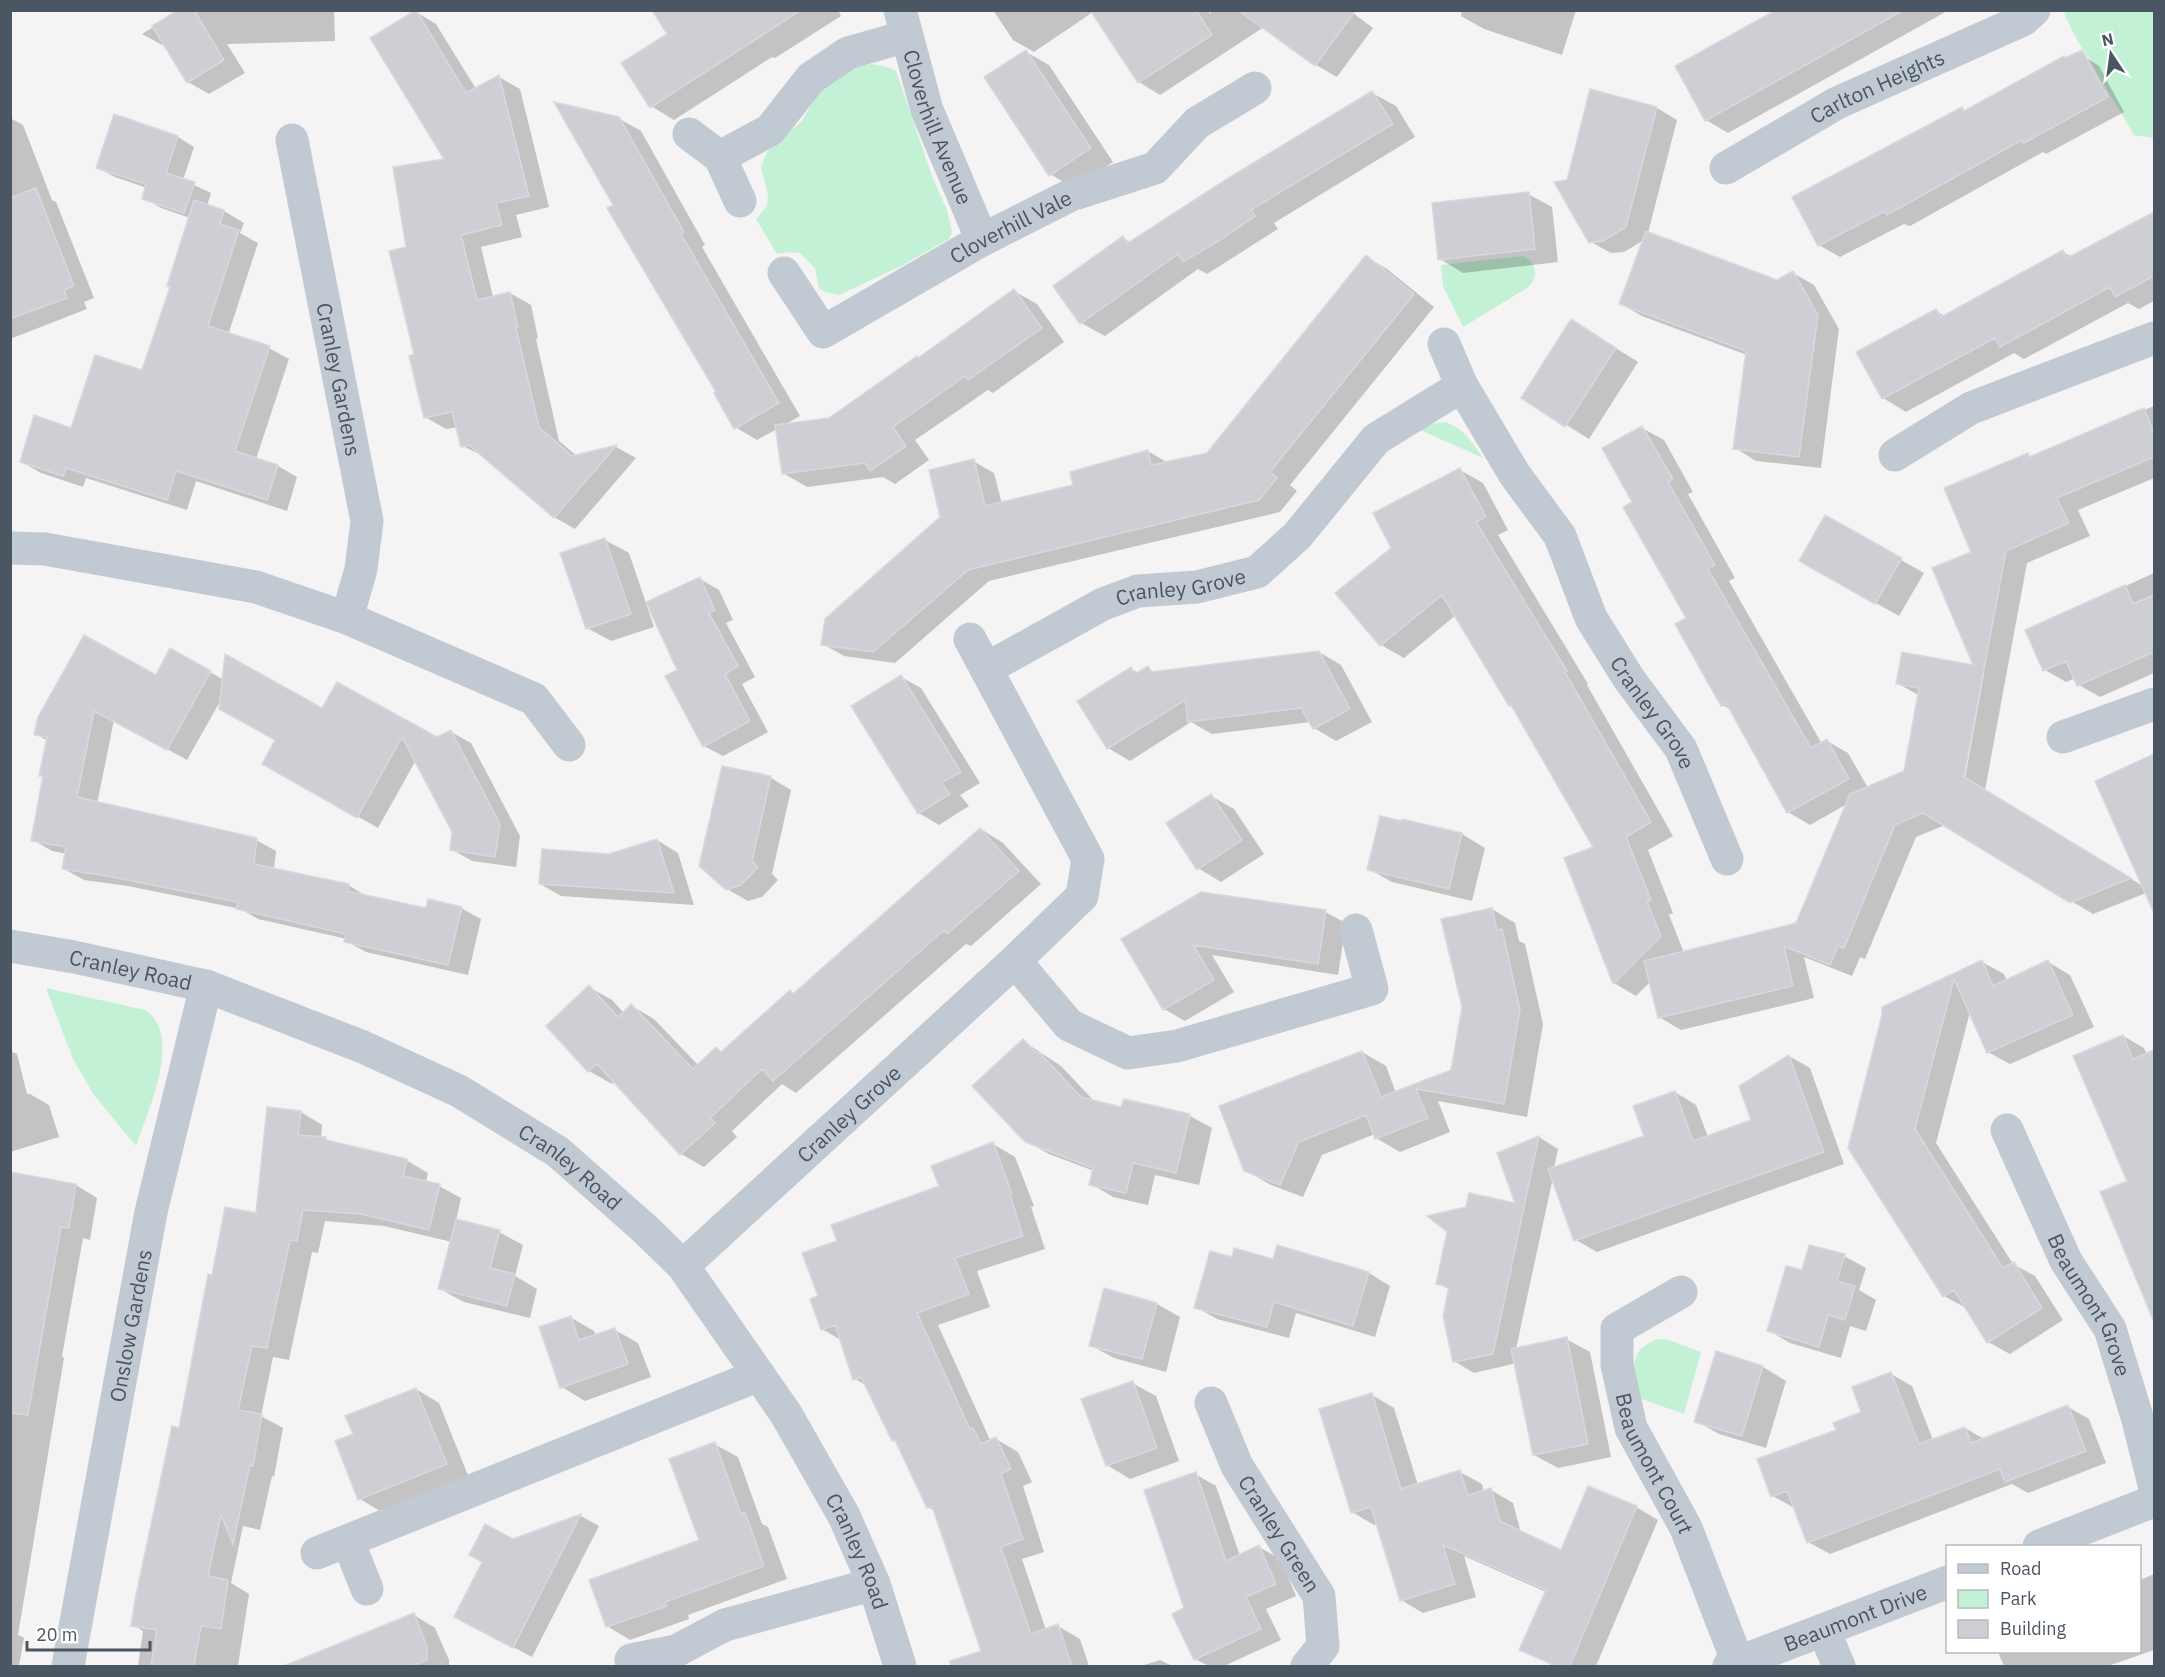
<svg xmlns="http://www.w3.org/2000/svg" width="2165" height="1677" font-family="'IBM Plex Sans',sans-serif">
  <rect width="100%" height="100%" fill="#f5f3f3"/>
  <path fill="#c3f1d5" d="M2063 11H2154V138L2134 135 2075 36Z
    M872 64 887 67 896 71 932 176 947 210 952 232 949 239 901 266 839 295 828 293 819 288 815 268 800 253 789 252 777 254 756 219 767 206 768 195 761 167 768 150 802 121 818 93 831 77 859 66Z
    M1523 256C1537 264 1540 277 1527 288L1463 327 1443 286 1441 265Z
    M1445 422C1463 428 1473 443 1483 458L1420 430 1429 424Z
    M46 988 145 1010C184 1035 147 1112 136 1146L94 1095 73 1059Z
    M1658 1339 1669 1340 1701 1352 1684 1414 1639 1398C1634 1370 1626 1351 1658 1339Z"/>
  <path fill="#0003" fill-rule="evenodd" d="M181 10H334L335 41 227 44 245 73 209 94 188 82 166 45H162L142 34Z
    M654 10H838L841 16 775 58 772 57 674 120 651 106 669 34Z
    M993 10H1207L1210 14 1212 10H1349L1373 28 1337 77 1316 65 1264 27 1160 95 1139 82 1093 12 1034 52 1013 40Z
    M1462 10H1576L1562 55 1484 29 1461 16Z
    M1791 10H1949L1728 133 1706 120Z
    M416 12 436 24 476 89 499 77 520 89 549 207 516 215 522 237 481 247 493 297 510 293 531 305 538 338 536 339 559 441 577 456 616 447 636 458 575 529 554 517 485 457 463 446 458 427 446 429 425 417 416 356 408 248 447 160Z
    M1026 52 1049 65 1113 162 1074 188 1050 174Z
    M2078 53 2099 66 2124 112 2046 154 2043 152 1910 226 1904 224 1840 257 1819 245 1962 109 1966 111Z
    M1591 91 1657 108 1677 120 1648 233 1777 281 1793 273 1814 285 1839 329 1821 468 1756 461 1735 448 1747 355 1642 316 1621 304 1644 240 1624 252 1611 253 1591 242 1568 181Z
    M1372 93 1396 106 1415 137 1274 223 1278 229 1207 274 1198 269 1105 336 1081 323 1123 238 1132 243Z
    M10 118 23 125 52 200 56 202 94 298 84 302 87 309 10 339Z
    M618 118 641 131 705 245 702 247 800 416 784 425 830 419 919 359 1014 291 1037 304 1064 342 993 393 988 390 915 440 929 460 895 484 883 477 807 487 783 473 777 429 757 440 735 427 718 392 615 205Z
    M178 137 194 147 183 180 211 193 207 206 224 211 244 223 240 233 258 243 228 335 269 348 289 359 256 459 278 466 297 477 287 511 196 481 187 510 86 478 83 487 41 473 22 462 72 430 143 372 172 287 190 218 161 208 144 198 147 188 115 177 98 168Z
    M1528 194 1552 207 1558 262 1463 273 1440 259Z
    M2154 214V301L2139 309 2128 303 2024 359 2014 353 1906 412 1883 398 1936 311 1945 316 2063 252 2072 257Z
    M1367 257 1387 269 1434 307 1290 485 1297 491 1280 512 989 581 895 663 844 656 823 644 942 518 973 461 994 473 1002 504 1075 486 1148 451 1168 463 1208 454Z
    M1595 335 1638 362 1589 439 1523 398Z
    M2154 406V478L2078 510 2090 536 2027 563 1985 790 2151 891 2093 914 1945 825 1916 837 1865 959 1860 957 1852 976 1804 957 1814 998 1681 1030 1659 1017 1651 981 1636 996 1614 983 1595 847 1514 707 1510 705 1456 615 1404 658 1381 645 1393 548 1460 470 1483 483 1508 530 1498 535 1588 684 1587 685 1673 836 1648 850 1673 913 1669 915 1683 950 1678 954 1797 925 1847 804 1810 825 1788 812 1732 710 1722 705 1688 619 1634 502 1642 428 1664 440 1693 492 1688 494 1735 578 1729 581 1822 744 1827 741 1848 753 1868 788 1906 772 1920 696 1897 683 1975 667 1973 553 2028 455 2032 457ZM1981 674H1984L1964 784H1961Z
    M1826 517 1924 573 1899 616 1801 561Z
    M605 540 629 553 654 627 611 641 587 628Z
    M2154 573V673L2100 697 2079 685 2076 678 2066 682 2045 670 2027 631Z
    M700 579 719 590 733 620 726 623 755 677 742 684 768 732 723 756 704 746 679 671Z
    M171 650 224 680 323 711 437 739 451 732 471 743 520 836 516 867 472 861 451 849 454 832 416 760 378 828 264 763 277 740 222 698 187 760 114 720 97 804 256 840 276 851 274 869 348 885 368 897 427 910 461 908 481 919 468 975 366 952 346 941 347 939 258 919 241 909 128 886 84 880 64 869 67 854 52 851 33 840 48 741 36 734 156 677Z
    M1319 652 1341 665 1372 722 1336 741 1314 728 1311 722 1212 734 1191 722 1130 761 1108 748 1131 669 1139 673 1148 668 1156 673Z
    M901 677 921 688 980 783 960 795 969 806 939 825 919 813Z
    M2154 756V854L2148 857 2097 782Z
    M723 767 771 778 791 790 772 874 778 880 762 897 748 901 727 889Z
    M1211 796 1234 809 1264 854 1221 882 1198 868Z
    M981 829 1003 843 1041 884 971 946 966 944 796 1093 782 1084 732 1131 737 1137 704 1167 681 1154 615 1082 612 1084 589 1071V987L612 1000 624 1013 632 1006 654 1019 699 1066 717 1049 723 1053 790 992 795 995Z
    M1462 834 1485 848 1472 901 1392 882 1369 869Z
    M657 840 678 853 694 905 561 896 540 884 609 855Z
    M1492 909 1515 923 1519 941 1525 944 1543 1024 1527 1117 1438 1101 1450 1132 1400 1152 1376 1138 1375 1134 1322 1155 1303 1197 1269 1184 1246 1170 1362 1052 1386 1066 1396 1093 1452 1072Z
    M1325 912 1346 923 1338 975 1212 955 1234 992 1185 1021 1164 1009 1123 940Z
    M1982 962 2004 974 2007 981 2048 962 2070 975 2094 1027 2010 1064 1988 1052 1970 1012 1936 1143 2013 1264 2035 1276 2063 1320 2010 1354 1988 1342 1966 1308 1944 1296 1885 1007Z
    M2123 1036 2144 1048 2147 1055 2154 1054V1287L2137 1277 2129 1181Z
    M1023 1041 1061 1066 1095 1102 1123 1109 1125 1101 1190 1116 1212 1128 1199 1185 1155 1175 1148 1205 1113 1197 1091 1184 1094 1171 1049 1154 1026 1141Z
    M10 1051 17 1054 27 1094H30L49 1105 59 1137 10 1152Z
    M1789 1056 1810 1068 1844 1164 1597 1252 1576 1240 1553 1177 1516 1349 1566 1339 1590 1352 1611 1457 1558 1468 1534 1455 1514 1358 1513 1364 1474 1373 1454 1361 1450 1290 1438 1283 1517 1205 1498 1154 1539 1137 1558 1149 1554 1168 1645 1137 1675 1092 1696 1105 1708 1137 1753 1121Z
    M301 1112 322 1125 321 1138 334 1144 406 1160 428 1173 426 1183 439 1186 461 1198 456 1221 499 1232 523 1245 515 1276 537 1289 530 1318 464 1302 440 1289 452 1242 384 1226 325 1221 318 1253 312 1252 289 1360 273 1357 261 1416 283 1428 274 1477 272 1476 260 1530 243 1526 231 1583 249 1594 238 1666H138L143 1631 133 1625 181 1429 213 1277 257 1215Z
    M993 1144 1015 1157 1034 1206 1031 1207 1045 1249 977 1271 990 1307 938 1325 990 1440 996 1439 1018 1452 1032 1482 1023 1486 1044 1552 1022 1559 1046 1630 1058 1626 1080 1639 1089 1666H984L979 1653 983 1652 936 1512 928 1507 898 1443 893 1440 867 1386 855 1379 841 1340 822 1329 820 1297 839 1242 941 1186Z
    M10 1174 76 1185 97 1198 90 1240 83 1238 62 1356 64 1358 18 1635 24 1638 19 1666H10Z
    M1278 1247 1369 1273 1390 1286 1375 1337 1296 1313 1289 1338 1217 1319 1196 1307 1233 1259 1275 1261Z
    M1844 1256 1866 1268 1859 1290 1876 1300 1866 1331 1850 1326 1841 1358 1790 1343 1768 1330 1803 1272Z
    M1157 1304 1180 1317 1166 1372 1114 1358 1090 1345Z
    M570 1317 594 1331 596 1336 615 1330 638 1343 651 1377 585 1401 562 1387Z
    M1763 1367 1786 1381 1766 1448 1719 1434 1696 1421Z
    M1891 1374 1912 1386 1933 1440 1965 1428 1984 1439 2068 1407 2089 1419 2106 1463 2028 1493 2012 1484 1830 1554 1808 1542 1794 1508 1773 1496 1838 1431 1863 1413Z
    M1132 1383 1156 1396 1179 1461 1130 1479 1107 1465Z
    M416 1389 439 1403 469 1478 383 1513 360 1499 354 1435Z
    M1372 1395 1394 1408 1418 1485 1460 1472 1482 1484 1484 1492 1491 1490 1513 1503 1521 1533 1562 1552 1636 1507 1658 1520 1596 1666H1553L1521 1649 1546 1592 1464 1556 1476 1597 1423 1613 1401 1600 1378 1524 1374 1525 1352 1512Z
    M714 1444 738 1457 762 1524 768 1527 787 1579 688 1615 689 1619 630 1640 607 1626 701 1541Z
    M1195 1474 1216 1486 1240 1556 1259 1547 1280 1559 1296 1596 1266 1609 1281 1640 1224 1666H1209L1195 1659 1186 1609Z
    M581 1516 599 1526 532 1657 456 1617 513 1541Z
    M2154 1574V1650L2108 1666H2004L1998 1652H2140V1580Z
    M414 1615 435 1628 449 1660V1666H286Z
    M1160 1660 1172 1666H1141Z"/>
  <path fill="#cdcfd5" stroke="#d7d9de" stroke-width="1.5" d="M178 10H194L224 60 187 83 152 26Z
    M416 10 466 93 499 75 529 196 496 203 502 225 461 235 477 300 510 292 518 327 516 328 539 427 572 456 617 445 554 518 469 445 461 447 452 412 424 418 409 356 414 354 389 251 406 247 393 167 444 159 370 38Z
    M652 10H801L650 108 621 63 667 34Z
    M1090 10H1196L1212 35 1138 83Z
    M1238 10H1356L1315 66Z
    M1776 10H1904L1705 121 1675 66Z
    M1026 50 1091 148 1049 176 984 77Z
    M2082 50 2108 97 2024 143 2022 140 1887 215 1885 211 1818 246 1792 197 1962 107 1964 111 2064 56 2065 58Z
    M1590 89 1657 107 1626 227 1603 241 1589 243 1554 182 1567 180Z
    M1372 91 1393 124 1251 210 1255 216 1220 240 1183 262 1178 254 1080 324 1053 286 1123 236 1128 243 1230 177Z
    M554 102 619 117 684 232 681 234 779 403 734 429 714 393 716 392 607 208 613 205Z
    M114 114 178 136 166 173 195 182 184 213 142 199 146 184 96 168Z
    M36 188 74 286 64 290 67 298 10 319V198Z
    M1529 192 1535 249 1438 260 1432 203Z
    M194 200 224 210 220 224 239 230 208 326 270 346 235 451 278 465 267 500 176 471 167 500 66 468 63 476 20 462 34 415 71 428 95 355 142 370 170 287 167 286Z
    M2154 212V276L2115 297 2110 287 2000 347 1995 338 1882 399 1856 352 1936 309 1941 317 2063 250 2067 258Z
    M1646 231 1777 280 1793 271 1818 315 1799 457 1733 449 1746 351 1619 304Z
    M1366 255 1414 294 1270 472 1277 478 1259 500 968 570 873 652 821 645 825 619 940 517 929 470 974 459 985 506 1073 485 1070 472 1148 450 1151 465 1207 453Z
    M1014 289 1042 328 968 380 965 376 893 427 906 446 870 471 865 463 782 474 775 425 829 418 917 356 918 358Z
    M1571 319 1616 348 1565 427 1521 398Z
    M2144 408 2154 433V457L2057 498 2069 523 2006 551 1964 777 2131 878 2070 903 1923 813 1895 825 1844 948 1838 946 1830 965 1784 946 1793 986 1658 1018 1644 961 1796 923 1850 794 1904 771 1919 688 1896 684 1902 652 1973 665 1932 568 1971 552 1944 488 2028 453 2029 457Z
    M1642 426 1673 479 1668 482 1715 565 1708 569 1811 748 1827 739 1849 779 1787 813 1726 703 1721 706 1675 624 1686 618 1623 507 1632 502 1602 448Z
    M1460 468 1486 517 1476 522 1567 671 1565 672 1651 822 1626 837 1651 900 1647 902 1661 936 1613 984 1564 858 1593 847 1511 705 1509 706 1442 595 1380 646 1335 593 1391 548 1373 513Z
    M1825 515 1902 558 1875 604 1799 561Z
    M605 538 631 614 586 629 560 553Z
    M700 577 715 610 709 613 738 666 725 674 750 721 703 747 665 676 677 670 646 602Z
    M2125 585 2133 604 2154 595V652L2077 686 2066 661 2043 671 2025 630Z
    M84 635 156 675 170 648 211 671 167 750 94 711 77 797 257 838 254 864 349 884 347 891 426 908 428 899 462 907 448 965 344 942 346 934 236 909 238 902 107 876 62 869 66 847 31 841 43 776H39L47 737 34 735 38 717Z
    M1319 651 1350 709 1313 729 1301 708 1188 722 1185 700 1107 749 1077 701 1131 667 1135 674 1148 666 1151 672Z
    M225 654 322 708 337 682 437 737 451 730 500 824 495 857 450 850 452 832 402 737 357 818 262 764 275 740 219 709Z
    M901 675 961 772 941 783 950 794 918 814 851 706Z
    M2154 754V913L2095 781Z
    M722 766 771 776 752 861 758 867 741 885 726 890 699 866Z
    M1211 794 1242 840 1197 870 1166 823Z
    M1380 816 1401 821 1402 819 1462 833 1449 889 1367 870Z
    M980 828 1019 871 947 934 944 930 773 1081 762 1069 710 1118 715 1123 680 1155 597 1064 588 1072 546 1026 589 985 618 1017 631 1004 693 1069 716 1047 721 1052 790 990 793 994Z
    M657 839 674 893 539 884 542 849 609 854Z
    M1201 892 1326 910 1318 964 1193 945 1214 980 1163 1010 1121 939Z
    M1492 908 1497 930 1502 929 1520 1010 1504 1104 1416 1089 1428 1118 1375 1139 1366 1115 1299 1142 1280 1185 1244 1171 1219 1106 1362 1051 1381 1097 1451 1070 1462 1007 1441 919Z
    M1982 960 1993 986 2048 960 2073 1015 1987 1053 1954 979 1915 1129 2003 1268 2014 1262 2042 1308 1987 1343 1954 1290 1943 1297 1848 1148 1882 1015V1007Z
    M2123 1035 2133 1059 2154 1050V1322L2100 1192 2127 1181 2073 1056Z
    M1023 1039 1036 1053 1038 1051 1081 1097 1121 1107 1124 1099 1190 1114 1176 1173 1133 1163 1126 1193 1089 1185 1093 1168 1025 1142 972 1086Z
    M1789 1055 1824 1152 1574 1241 1548 1169 1644 1136 1633 1106 1675 1091 1693 1141 1751 1120 1739 1086Z
    M267 1107 301 1111 298 1135 326 1137V1140L407 1159 403 1176 440 1184 429 1230 361 1214 303 1210 297 1241 290 1240 267 1348 252 1346 238 1410 262 1414 253 1466 250 1465 233 1544 221 1515 208 1576 228 1580 221 1629 201 1626 194 1666H151L157 1630 131 1626 135 1600 172 1426 179 1428 208 1274 212 1275 225 1207 256 1213Z
    M1539 1136 1493 1354 1453 1362 1443 1316 1449 1287 1436 1284 1447 1232 1427 1216 1466 1207 1469 1193 1515 1203 1497 1153Z
    M993 1142 1012 1194 1010 1195 1023 1236 955 1258 969 1294 917 1313 970 1429 973 1428 981 1444 996 1437 1011 1469 1001 1474 1023 1539 1001 1547 1031 1634 1058 1624 1072 1666H951L950 1661 981 1651 932 1506 927 1508 895 1440 892 1441 861 1377 853 1380 835 1325 821 1330 810 1299 818 1296 802 1253 837 1241 831 1225 939 1186 931 1166Z
    M10 1172 76 1184 69 1228 61 1227 28 1415 10 1413Z
    M456 1219 500 1230 490 1268 515 1274 507 1306 438 1289Z
    M1277 1245 1369 1272 1353 1326 1274 1302 1267 1327 1194 1308 1210 1251 1232 1257 1234 1248 1273 1259Z
    M1809 1245 1845 1254 1837 1281 1855 1286 1845 1320 1828 1315 1819 1347 1767 1331 1786 1266 1802 1270Z
    M1104 1288 1157 1303 1142 1359 1089 1346Z
    M571 1316 579 1340 615 1328 628 1364 560 1388 539 1327Z
    M1567 1337 1588 1444 1533 1455 1511 1349Z
    M1716 1351 1763 1366 1742 1436 1694 1422Z
    M1891 1372 1919 1444 1965 1427 1971 1443 2068 1405 2086 1451 2005 1482 2000 1469 1807 1543 1787 1491 1771 1497 1757 1459 1836 1430 1833 1423 1861 1412 1852 1387Z
    M1133 1381 1157 1448 1106 1466 1081 1399Z
    M416 1388 447 1464 358 1500 335 1441 353 1434 345 1416Z
    M1372 1393 1401 1489 1460 1470 1468 1495 1491 1488 1500 1521 1561 1550 1588 1486 1637 1506 1570 1666H1556L1519 1650 1546 1590 1443 1545 1455 1584 1400 1601 1371 1507 1351 1513 1319 1409Z
    M715 1442 741 1514 745 1512 764 1566 665 1602 667 1606 606 1627 589 1580 699 1540 669 1459Z
    M1196 1472 1226 1561 1259 1545 1276 1584 1246 1597 1261 1629 1194 1660 1172 1614 1184 1608 1144 1490Z
    M581 1514 513 1648 454 1617 482 1562 469 1555 485 1524 513 1539Z
    M414 1613 427 1647V1660L412 1666H286V1665Z"/>
  <g fill="none" stroke-linecap="round" stroke-linejoin="round">
    <g stroke="#c1cad2" stroke-width="33">
      <path id="s1" d="M900 10 927 110 982 240"/>
      <path d="M689 134 720 157 740 201"/>
      <path id="s2" d="M292 140 367 521 361 569 347 618"/>
      <path d="M720 157 770 130 811 78 848 53 907 36"/>
      <path id="s3" d="M1726 168 1837 103 2023 20 2034 10"/>
      <path id="s4" d="M784 273 823 332 982 240 1071 195 1155 168 1197 123 1255 88"/>
      <path id="s5" d="M1444 344 1462 386 1515 475 1560 536 1591 618 1629 679 1681 749 1727 859"/>
      <path d="M1895 455 1971 408 2154 338"/>
      <path d="M10 548 45 549 256 587 347 618 534 699 569 745"/>
      <path id="s6" d="M986 669 1103 604 1138 591 1197 587 1257 572 1297 536 1376 439 1462 386"/>
      <path d="M2063 737 2154 704"/>
      <path id="s7" d="M10 946 74 957 206 986 363 1047 459 1091 558 1152 645 1229 683 1266 786 1414 844 1516 874 1584 900 1666"/>
      <path d="M1015 961 1069 1025 1128 1053 1177 1046 1372 989 1356 930"/>
      <path id="s8" d="M2007 1130 2066 1261 2110 1329 2138 1420 2154 1484"/>
      <path id="s9" d="M683 1266 1015 961 1082 896 1088 859 970 639"/>
      <path id="s10" d="M1681 1292 1617 1329V1365L1631 1428 1686 1528 1738 1663"/>
      <path id="s11" d="M1211 1403 1237 1466 1319 1596 1323 1646 1307 1666"/>
      <path d="M348 1541 367 1589"/>
      <path d="M2039 1546 2154 1501"/>
      <path d="M317 1553 759 1375"/>
      <path d="M1824 1631 1839 1666"/>
      <path d="M631 1660 676 1651 725 1625 874 1584"/>
      <path id="s12" d="M68 1666 151 1212 206 986"/>
      <path id="s13" d="M1729 1666 1948 1582"/>
    </g>
  </g>
  <g text-anchor="middle" dominant-baseline="central" stroke-width="4.5" stroke-linejoin="round" paint-order="stroke">
    <g font-size="21" fill="#4a5661" stroke="#fff">
      <text stroke="none"><textPath href="#s3" startOffset="172">Carlton Heights</textPath></text>
      <text stroke="none"><textPath href="#s1" startOffset="123">Cloverhill Avenue</textPath></text>
      <text stroke="none"><textPath href="#s4" startOffset="286">Cloverhill Vale</textPath></text>
      <text stroke="none"><textPath href="#s2" startOffset="244">Cranley Gardens</textPath></text>
      <text stroke="none"><textPath href="#s6" startOffset="214">Cranley Grove</textPath></text>
      <text stroke="none"><textPath href="#s5" startOffset="426">Cranley Grove</textPath></text>
      <text stroke="none"><textPath href="#s7" startOffset="123">Cranley Road</textPath></text>
      <text stroke="none"><textPath href="#s9" startOffset="225">Cranley Grove</textPath></text>
      <text stroke="none"><textPath href="#s7" startOffset="609">Cranley Road</textPath></text>
      <text stroke="none"><textPath href="#s8" startOffset="194">Beaumont Grove</textPath></text>
      <text stroke="none"><textPath href="#s12" startOffset="346">Onslow Gardens</textPath></text>
      <text stroke="none"><textPath href="#s10" startOffset="216">Beaumont Court</textPath></text>
      <text stroke="none"><textPath href="#s11" startOffset="148">Cranley Green</textPath></text>
      <text stroke="none"><textPath href="#s7" startOffset="1095">Cranley Road</textPath></text>
      <text stroke="none"><textPath href="#s13" startOffset="135">Beaumont Drive</textPath></text>
    </g>
  </g>
  <rect width="2165" height="1677" fill="none" stroke="#4a5661" stroke-width="24"/>
  <rect x="1946" y="1545" width="195" height="108" fill="#ffffff" stroke="#b7bbc0" stroke-width="1.5"/>
  <rect x="1958" y="1564" width="30" height="9" fill="#c1cad2" stroke="#b7bbc0" stroke-width="1.5"/>
  <text x="2000" y="1575" font-size="18" fill="#4a5661">Road</text>
  <rect x="1958" y="1590" width="30" height="18" fill="#c3f1d5" stroke="#b7bbc0" stroke-width="1.5"/>
  <text x="2000" y="1605" font-size="18" fill="#4a5661">Park</text>
  <rect x="1958" y="1620" width="30" height="18" fill="#cdcfd5" stroke="#b7bbc0" stroke-width="1.5"/>
  <text x="2000" y="1635" font-size="18" fill="#4a5661">Building</text>
  <g transform="translate(2111 54) rotate(347)" stroke="#ffffff" stroke-width="4.5" paint-order="stroke">
  <path d="M0-4.5L10 22L0 15L-10 22Z" fill="#4a5661"/>
  <text y="-9" font-size="16" font-weight="bold" text-anchor="middle" fill="#4a5661">N</text>
  </g>
  <path d="M27 1641v9h123v-9" fill="none" stroke="#4a5661" stroke-width="3"/>
  <text x="36" y="1641" font-size="18" fill="#4a5661" stroke="#ffffff" stroke-width="4.5" paint-order="stroke">20 m</text>
</svg>
